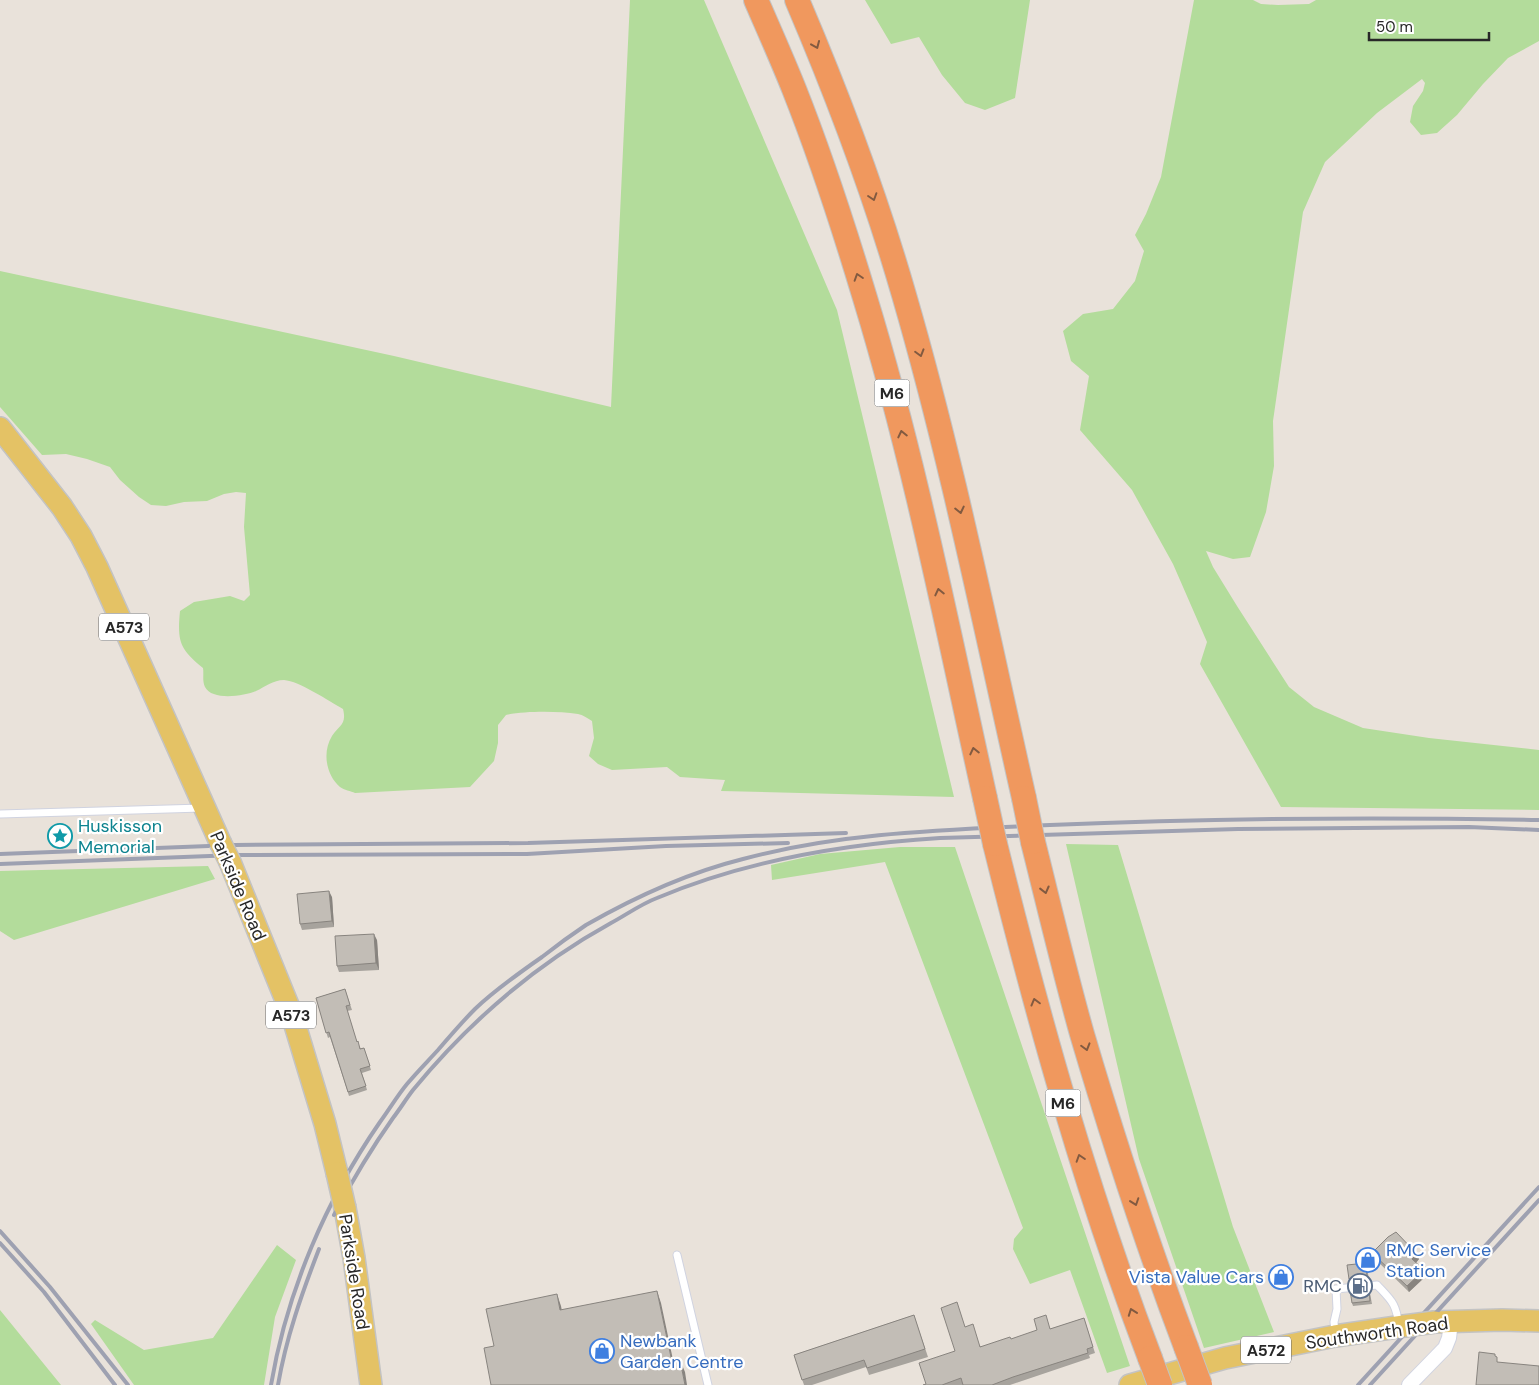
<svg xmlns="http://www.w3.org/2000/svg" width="1539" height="1385" font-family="'DM Sans',sans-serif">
  <rect width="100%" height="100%" fill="#e9e2da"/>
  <path fill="#b3dc9b" d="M630 0H704L837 310 954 797 721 791 725 780 680 777 667 767 612 770 598 764 589 756 594 738 592 721C587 718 583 715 578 714 557 711 525 711 506 715L498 725V743L494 761 470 787 355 793C351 791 344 790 340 787 326 775 322 752 332 736 339 725 347 725 343 709 329 701 299 681 284 680 273 680 265 687 256 691 244 696 212 701 205 687 202 681 204 674 203 668 180 649 177 642 180 611L194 602 230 596 244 601 250 595 244 527 246 493 236 492 224 494 207 501 184 502 166 506 151 505 139 497 120 480 110 467 87 459 66 454 42 455 0 407V271L394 356 611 407Z
    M865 0H1030L1015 98 985 110 965 103 942 75 919 37 891 44Z
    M1194 0H1253L1261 4 1278 5 1309 4 1316 0H1539V41L1508 58 1483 84 1457 115 1437 133 1421 135 1410 122 1413 106 1423 91 1425 83 1422 79 1377 113 1325 162 1303 212 1273 421 1274 466 1266 512 1250 557 1233 559 1206 551 1213 567 1237 606 1289 687 1314 707 1363 728 1429 738 1539 750V810L1281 807 1200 664 1207 642 1173 564 1132 490 1080 430 1089 376 1071 361 1063 331 1083 314 1113 309 1135 281 1144 251 1135 235 1146 214 1161 177Z
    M1066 844 1118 845 1233 1227 1274 1332 1204 1348 1139 1159Z
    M900 847H955L1130 1366 1107 1373 1070 1270 1030 1284 1013 1249 1014 1239 1023 1228 885 862 772 880 771 865 820 854Z
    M208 866 215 879 14 940 0 931V871Z
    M277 1245 296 1260 275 1317 264 1385H134L91 1324 95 1320 144 1350 213 1338Z
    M0 1310 61 1385H0Z"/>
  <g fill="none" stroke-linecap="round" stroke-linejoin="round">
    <defs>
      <path id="service" d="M0 814 202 808
        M677 1255 708 1385
        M1335 1333 1334 1322 1337 1309 1336 1289 1377 1285C1392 1301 1396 1303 1399 1326"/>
      <path id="minor" d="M1409 1385 1445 1348 1449 1338 1451 1322"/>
      <path id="primary" d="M0 428 62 507 81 536 97 567 220 842
        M230 862 292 1015 325 1124 337 1173
        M345 1208 354 1258 371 1385
        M1435 1322 1502 1320 1539 1321
        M1130 1385 1225 1358 1335 1336 1404 1326"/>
      <path id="motorway" d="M756 0C769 30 782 59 794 89 821 157 844 228 865 298 915 462 948 631 985 798
        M797 0C838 96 875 194 904 295 952 460 986 630 1024 798
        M1033 842C1049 906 1064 970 1082 1034 1113 1139 1147 1244 1186 1347
        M995 844C1038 1018 1086 1190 1150 1358"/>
    </defs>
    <use href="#service" stroke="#d0d3e0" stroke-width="9"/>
    <use href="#minor" stroke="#d0d3e0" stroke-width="16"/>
    <use href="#primary" stroke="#c3c3c3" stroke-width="24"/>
    <use href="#motorway" stroke="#c3c3c3" stroke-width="26"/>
    <use href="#service" stroke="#fff" stroke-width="7"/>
    <use href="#minor" stroke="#fff" stroke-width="14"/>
    <use href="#primary" stroke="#e4c265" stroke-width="21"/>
    <use href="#motorway" stroke="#f0985e" stroke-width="24"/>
    <path stroke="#9ea1b1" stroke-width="4" d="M0 854 235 845 528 843 846 833
      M0 864 236 855 527 854 666 846 788 843
      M334 1215C352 1181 371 1149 393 1118 400 1109 406 1099 413 1090 469 1022 533 966 611 923 626 915 641 904 657 898 747 860 843 844 940 838L1238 829 1469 827 1539 830
      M0 1231 50 1287 128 1385
      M0 1243 44 1292 115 1385
      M271 1385C287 1291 326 1200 380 1122 389 1110 397 1096 407 1084 417 1072 428 1061 438 1050 450 1036 462 1022 475 1009 495 990 519 973 542 957 556 946 571 935 586 925 635 897 687 873 743 859 843 832 947 830 1050 825 1213 818 1376 817 1539 820
      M278 1385C286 1338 302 1293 319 1249
      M1358 1385 1539 1187
      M1370 1385 1539 1200"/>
    <defs>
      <path id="primary-bridge" d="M220 842 230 862
        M337 1173 345 1208
        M1404 1326 1435 1322"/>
      <path id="motorway-bridge" d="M985 798 995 844
        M1024 798 1033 842
        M1186 1347 1200 1385
        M1150 1358 1160 1385"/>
    </defs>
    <use href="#primary-bridge" stroke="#c3c3c3" stroke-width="24" stroke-linecap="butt"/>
    <use href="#motorway-bridge" stroke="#c3c3c3" stroke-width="26" stroke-linecap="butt"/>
    <use href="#primary-bridge" stroke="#e4c265" stroke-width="21"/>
    <use href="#motorway-bridge" stroke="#f0985e" stroke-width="24"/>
  </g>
  <path fill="#a7a39d" d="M332 897 334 927 302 930 300 924Z
    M377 940 379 970 339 972 337 966Z
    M345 989 352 1010 347 1011 357 1042 361 1049 364 1048 371 1070 362 1073 367 1090 349 1096 330 1037 328 1038 316 998Z
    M1372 1253 1417 1254 1419 1259 1416 1263 1424 1270 1426 1276 1409 1292 1374 1258Z
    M1367 1266 1369 1280 1350 1282 1349 1279Z
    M1369 1288 1372 1304 1353 1306 1352 1303Z
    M914 1315 928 1357 869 1375 866 1367 812 1385H804L794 1355Z
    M1084 1318 1095 1353 1089 1355 1090 1358 1010 1385H923L926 1384 955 1351 965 1327 981 1347 1050 1329Z"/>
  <path fill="#88847f" d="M329 891 332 897 334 927 332 921Z
    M374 934 377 940 379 970 376 963Z
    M1417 1254 1419 1259 1414 1265 1412 1259Z
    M1424 1270 1426 1276 1409 1292 1407 1286Z
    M657 1291 661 1303 676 1374 672 1362Z
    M557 1294 561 1306 564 1322 560 1310Z
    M680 1360 685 1372 687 1385H685Z"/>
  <path fill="#c2bdb6" stroke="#88847f" d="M329 891 332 921 300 924 297 894Z
    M374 934 376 963 337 966 335 936Z
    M345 989 350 1005 346 1006 357 1042 358 1041 360 1049 364 1048 370 1066 360 1069 366 1086 348 1092 329 1032 326 1033 316 998Z
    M1396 1232 1417 1254 1412 1259 1424 1270 1407 1286 1372 1253 1388 1237Z
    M1366 1263 1367 1277 1349 1279 1347 1265Z
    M1369 1288 1370 1301 1352 1303 1350 1290Z
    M657 1291 672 1362 680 1360 685 1385H491L484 1348 494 1346 486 1309 557 1294 560 1310Z
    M957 1302 965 1327 973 1324 980 1347 1010 1337 1011 1339 1037 1330 1034 1319 1046 1315 1050 1329 1084 1318 1093 1347 1087 1349 1088 1353 1013 1377 992 1385H963L961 1378 942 1385H923L926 1384 919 1363 955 1351 941 1308Z
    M914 1315 925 1349 867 1368 864 1360 802 1380 794 1355Z
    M1479 1352 1495 1354V1356L1497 1357V1362L1539 1366V1385H1476Z"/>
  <defs><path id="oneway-chevron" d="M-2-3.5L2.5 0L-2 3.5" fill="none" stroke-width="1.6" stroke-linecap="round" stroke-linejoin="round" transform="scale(1.25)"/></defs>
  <g stroke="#825a40">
    <use href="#oneway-chevron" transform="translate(816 45) rotate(67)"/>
    <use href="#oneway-chevron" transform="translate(873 197) rotate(72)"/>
    <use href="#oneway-chevron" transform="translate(858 277) rotate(-108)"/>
    <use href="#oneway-chevron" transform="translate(920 353) rotate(74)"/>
    <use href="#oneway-chevron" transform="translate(902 434) rotate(-103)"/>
    <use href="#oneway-chevron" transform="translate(960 510) rotate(77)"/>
    <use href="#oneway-chevron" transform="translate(939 592) rotate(-103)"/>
    <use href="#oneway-chevron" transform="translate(974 751) rotate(-103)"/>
    <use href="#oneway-chevron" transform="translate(1045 890) rotate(76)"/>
    <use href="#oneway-chevron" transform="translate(1035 1002) rotate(-105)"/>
    <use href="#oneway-chevron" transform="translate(1086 1047) rotate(74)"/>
    <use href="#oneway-chevron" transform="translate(1080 1158) rotate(-108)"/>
    <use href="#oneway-chevron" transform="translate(1135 1202) rotate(71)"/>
    <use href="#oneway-chevron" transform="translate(1132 1312) rotate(-110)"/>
  </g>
  <defs>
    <symbol id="sight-ring" viewBox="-11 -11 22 22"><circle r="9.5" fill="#fff" stroke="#0f9aa8" stroke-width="1.5"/><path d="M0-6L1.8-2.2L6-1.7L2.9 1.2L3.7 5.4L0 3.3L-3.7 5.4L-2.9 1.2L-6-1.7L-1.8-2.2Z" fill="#0f9aa8"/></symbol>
    <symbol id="shop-ring" viewBox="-11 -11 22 22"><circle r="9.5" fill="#fff" stroke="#3f7fe0" stroke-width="1.5"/><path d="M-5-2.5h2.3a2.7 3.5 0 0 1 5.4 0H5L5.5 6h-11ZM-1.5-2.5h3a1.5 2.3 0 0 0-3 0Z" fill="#3f7fe0"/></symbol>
    <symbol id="fuel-ring" viewBox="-11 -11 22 22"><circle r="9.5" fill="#fff" stroke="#5c6f8a" stroke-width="1.5"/><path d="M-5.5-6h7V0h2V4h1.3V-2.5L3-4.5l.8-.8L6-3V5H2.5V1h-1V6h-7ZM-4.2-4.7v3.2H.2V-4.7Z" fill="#5c6f8a"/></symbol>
  </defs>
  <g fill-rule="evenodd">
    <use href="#sight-ring" x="46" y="822" width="28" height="28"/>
    <use href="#shop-ring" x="1354" y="1246" width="28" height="28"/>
    <use href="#shop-ring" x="1267" y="1263" width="28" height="28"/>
    <use href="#fuel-ring" x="1346" y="1272" width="28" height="28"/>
    <use href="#shop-ring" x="588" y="1337" width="28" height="28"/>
  </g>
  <g text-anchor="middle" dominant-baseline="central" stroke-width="4.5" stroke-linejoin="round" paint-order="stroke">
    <g fill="#fff" stroke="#686868" stroke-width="1">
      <rect x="874.5" y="379.5" width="35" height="27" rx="4"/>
      <rect x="99" y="613.5" width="50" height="27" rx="4"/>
      <rect x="266" y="1001.5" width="50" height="27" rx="4"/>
      <rect x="1045.5" y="1089.5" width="35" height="27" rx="4"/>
      <rect x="1241" y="1336.5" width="50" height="27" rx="4"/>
    </g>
    <g font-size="16" font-weight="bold" fill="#282828">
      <text x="892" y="393">M6</text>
      <text x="124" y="627">A573</text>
      <text x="291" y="1015">A573</text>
      <text x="1063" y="1103">M6</text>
      <text x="1266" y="1350">A572</text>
    </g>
    <g font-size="18" fill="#0d838f" stroke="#fff" text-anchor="start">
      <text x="78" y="826">Huskisson<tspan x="78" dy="21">Memorial</tspan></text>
    </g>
    <g font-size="18" fill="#282828" stroke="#fff">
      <text transform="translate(238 886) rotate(67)">Parkside Road</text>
      <text transform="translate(354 1272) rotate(81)">Parkside Road</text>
      <text transform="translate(1377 1333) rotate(-8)">Southworth Road</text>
    </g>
    <g font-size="18" fill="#366cbe" stroke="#fff" text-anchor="start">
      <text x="1386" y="1250">RMC Service<tspan x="1386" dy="21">Station</tspan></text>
      <text x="1264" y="1277" text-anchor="end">Vista Value Cars</text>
      <text x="620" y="1341">Newbank<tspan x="620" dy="21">Garden Centre</tspan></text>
    </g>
    <g font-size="18" fill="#4e5e75" stroke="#fff" text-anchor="end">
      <text x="1342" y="1286">RMC</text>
    </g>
  </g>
  <path d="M1369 32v8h120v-8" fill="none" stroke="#282828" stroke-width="2.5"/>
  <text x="1376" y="32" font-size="15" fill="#282828" stroke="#ffffff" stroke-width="4" paint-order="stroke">50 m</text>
</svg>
